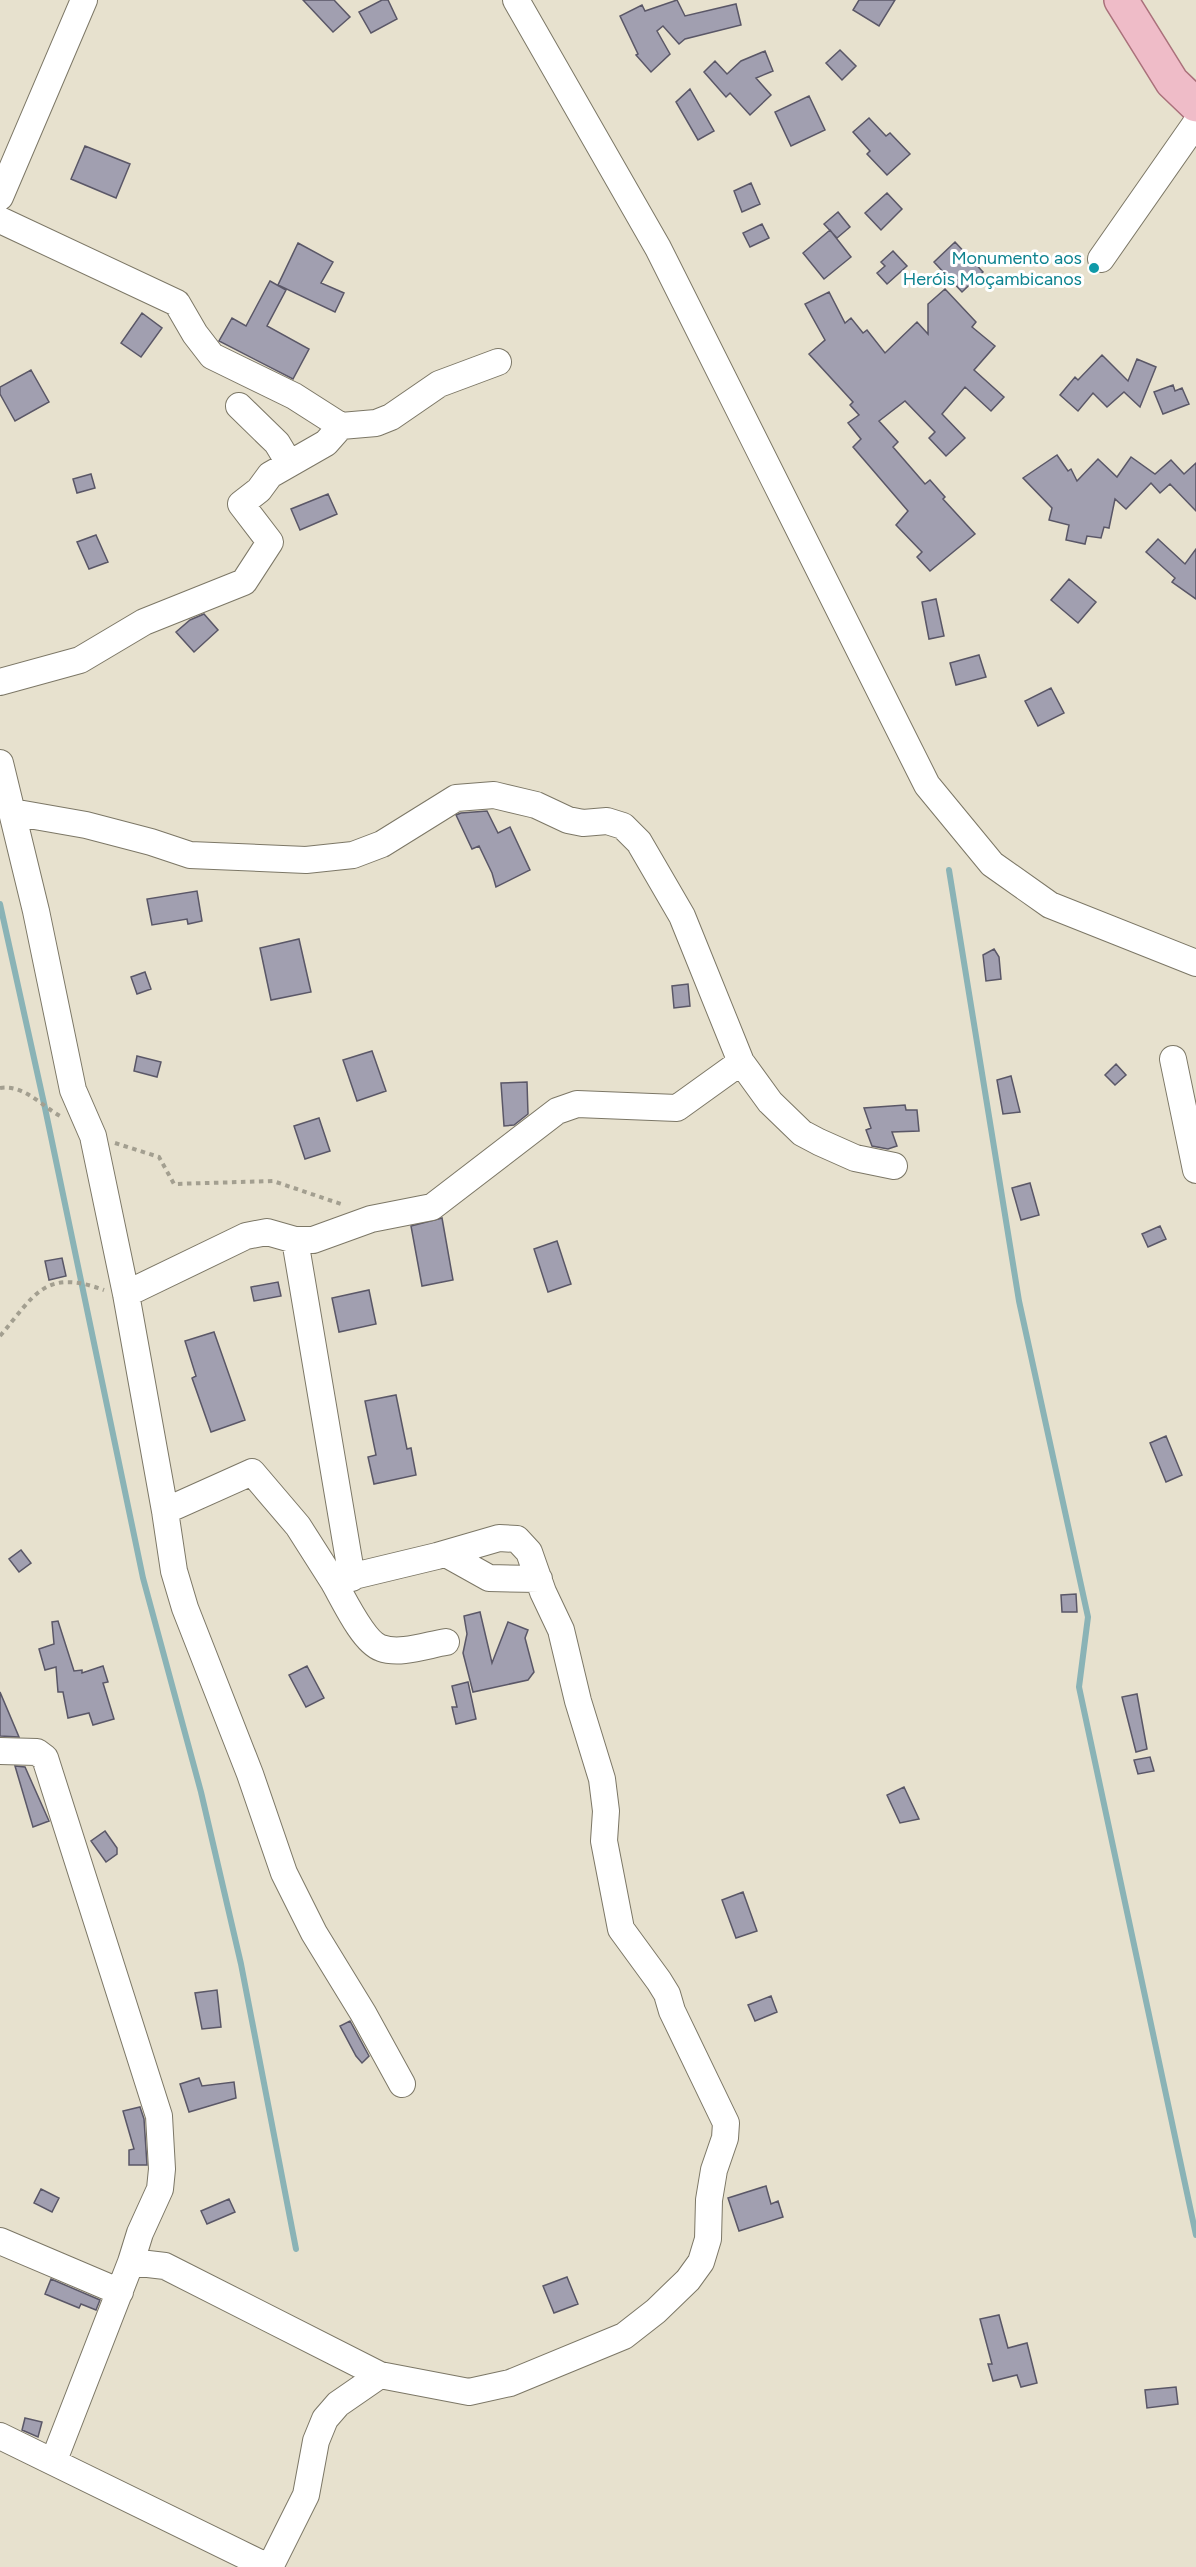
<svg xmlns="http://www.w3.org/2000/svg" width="1196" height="2567" font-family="Figtree,sans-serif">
  <rect width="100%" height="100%" fill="#e7e1ce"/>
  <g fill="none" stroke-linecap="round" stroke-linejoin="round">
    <path stroke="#8ab3b6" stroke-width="6" d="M949 870 1019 1301 1088 1617 1079 1687 1196 2235
      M0 904 45 1108 143 1578 201 1792 241 1964 296 2249"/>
  </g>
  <path fill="#a19fb0" stroke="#5a5767" stroke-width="1.5" d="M303 0H334L350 17 333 32Z
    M382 0H388L397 19 371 33 359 12Z
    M677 0 685 16 736 4 741 25 685 39 679 44 663 26 657 31 670 54 651 72 636 55 638 54 620 16 642 5 645 11Z
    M859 0H895L879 26 853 10Z
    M840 50 856 66 842 80 826 63Z
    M765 51 773 71 756 78 771 95 750 115 730 93 726 97 704 72 715 61 727 74 741 61Z
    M690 89 714 131 698 140 676 102Z
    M809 96 825 130 791 146 775 112Z
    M869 118 886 136 890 133 910 154 887 175 867 154 870 151 853 132Z
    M85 146 130 164 116 198 71 179Z
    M751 183 760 204 742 212 734 191Z
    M887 193 902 209 881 230 865 213Z
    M838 212 850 227 837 238 824 224Z
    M762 224 769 238 750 247 743 233Z
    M830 230 851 257 824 279 803 253Z
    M955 242 983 272 962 292 934 262Z
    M298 243 333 262 321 283 344 293 335 312 278 285Z
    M893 251 907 266 887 284 877 273 885 266 881 262Z
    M270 281 286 290 267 326 309 349 293 379 219 341 232 318 246 326Z
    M945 289 976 322 972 327 995 346 974 370 1004 397 991 411 965 387 942 414 965 438 946 456 929 438 935 432 905 401 879 421 898 442 893 447 925 484 930 480 945 497 943 499 975 534 930 571 917 557 922 552 896 525 908 511 853 447 861 439 848 423 859 415 850 405 853 402 809 354 825 340 805 304 829 292 845 323 851 318 863 333 867 330 885 353 917 322 928 334V304Z
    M142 313 162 328 141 357 121 343Z
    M1102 355 1128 381 1137 359 1156 367 1140 407 1124 392 1107 407 1093 393 1078 411 1060 395 1075 377 1078 380Z
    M31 370 49 402 15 421 0 394V387Z
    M1173 385 1175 391 1182 388 1189 404 1163 414 1154 392Z
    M1057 455 1068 471 1071 469 1077 481 1098 459 1117 477 1131 457 1155 474 1171 460 1184 474 1196 463V511L1170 484 1160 493 1151 483 1126 509 1115 499 1109 528 1104 527 1101 538 1087 536 1085 544 1066 540 1069 525 1049 520 1052 508 1023 478Z
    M91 474 95 488 77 493 73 479Z
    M328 494 337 514 300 530 291 509Z
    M96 535 108 562 89 569 77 542Z
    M1158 539 1185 564 1196 549V599L1172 582 1175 578 1146 552Z
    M1069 579 1096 602 1078 623 1051 600Z
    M936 599 944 636 929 639 922 602Z
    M204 614 218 630 194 652 176 632 190 620Z
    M979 655 986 677 956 685 950 663Z
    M1051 688 1064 713 1038 726 1025 701Z
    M487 811 498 833 510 827 530 870 496 887 492 873 479 846 472 849 456 815 461 813Z
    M197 891 202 921 188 924 187 919 152 925 147 899Z
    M299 939 311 992 271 1000 260 948Z
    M994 949 999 957 1001 979 986 981 983 955Z
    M145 972 151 989 137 994 131 977Z
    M688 984 690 1006 674 1008 672 986Z
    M372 1051 386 1091 357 1101 343 1060Z
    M137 1056 161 1062 157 1077 134 1071Z
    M1116 1064 1126 1075 1115 1085 1105 1075Z
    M1011 1076 1020 1112 1003 1114 997 1080Z
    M527 1082 528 1114 514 1125 504 1126 501 1083Z
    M905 1105 906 1110H917L919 1131 892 1132 897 1146 888 1149 872 1146 866 1130 871 1128 864 1108Z
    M319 1118 330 1151 305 1159 294 1126Z
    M1030 1183 1039 1215 1021 1220 1012 1188Z
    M442 1218 453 1280 422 1286 411 1226Z
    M1160 1226 1166 1239 1148 1247 1142 1234Z
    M557 1241 571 1284 548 1292 534 1249Z
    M62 1258 66 1276 49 1280 45 1261Z
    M278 1282 281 1296 254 1301 251 1287Z
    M369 1290 376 1324 339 1332 332 1298Z
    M214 1332 245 1420 211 1432 192 1378 196 1376 185 1341Z
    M396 1395 407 1449 411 1448 416 1475 374 1484 368 1457 376 1455 365 1401Z
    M1166 1436 1182 1475 1166 1482 1150 1443Z
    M21 1550 31 1563 19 1572 9 1559Z
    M1076 1594 1077 1612H1062L1061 1595Z
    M480 1612 492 1663 508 1622 528 1630 525 1638 534 1672 528 1680 473 1692 463 1653 467 1634 464 1616Z
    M58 1621 74 1671 82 1670V1673L103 1666 108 1682 103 1683 114 1719 93 1725 89 1713 68 1718 63 1692H58L56 1667 45 1670 39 1649 54 1644 52 1622Z
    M307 1666 324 1698 306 1707 289 1675Z
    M468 1682 476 1719 456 1724 452 1707H457L452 1686Z
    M0 1692 19 1737 0 1736Z
    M1137 1694 1147 1749 1136 1752 1122 1697Z
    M1150 1757 1154 1771 1138 1774 1134 1760Z
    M15 1766 25 1767 49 1821 33 1827Z
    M904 1787 919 1819 900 1823 887 1795Z
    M105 1831 117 1848V1854L106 1862 91 1841Z
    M743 1892 757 1931 736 1938 722 1900Z
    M217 1990 221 2027 202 2029 195 1993Z
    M771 1996 777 2012 755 2021 748 2005Z
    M350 2021 369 2056 362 2063 356 2056 340 2026Z
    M199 2078 202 2086 234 2082 236 2098 189 2112 180 2084Z
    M140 2107 144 2119 147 2165H129V2150L134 2149 123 2111Z
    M766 2186 771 2204 778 2201 783 2217 739 2231 728 2198Z
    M41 2189 59 2198 52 2212 34 2203Z
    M229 2199 235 2212 207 2224 201 2211Z
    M567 2277 578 2304 554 2313 543 2286Z
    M51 2279 100 2300 96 2310 81 2304 79 2308 45 2294Z
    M999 2315 1008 2348 1027 2343 1037 2383 1021 2387 1017 2375 993 2381 988 2364H992L980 2319Z
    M1176 2387 1178 2404 1147 2408 1145 2390Z
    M25 2418 42 2422 38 2437 22 2430Z"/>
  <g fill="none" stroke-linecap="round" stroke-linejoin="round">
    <defs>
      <path id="minor" d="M516 0 658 248 927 785 992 864 1050 905 1196 963
        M0 197 84 0
        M0 220 177 303 195 334 212 356 294 396 341 426
        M1101 259 1196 123
        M239 406 277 443 289 463
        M0 682 80 660 144 622 244 582 270 542 241 504 259 490 270 475 326 443 341 426 376 423 391 417 439 384 498 362
        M0 763 36 911 73 1090 93 1136 126 1294 165 1511 174 1571 185 1608 250 1774 284 1873 314 1933 363 2013 402 2084
        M12 812 86 825 151 842 190 855 306 860 353 855 382 844 456 798 494 795 536 805 568 820 583 823 607 821 623 826 639 842 682 916 741 1062 770 1102 802 1133 819 1142 855 1158 894 1166
        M1173 1059 1196 1170
        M295 1240 352 1578
        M126 1294 246 1236 267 1232 295 1240H313L371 1219 432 1207 557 1111 577 1104 677 1108 741 1062
        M446 1554 489 1578 539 1579
        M333 1581C343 1598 363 1642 381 1648 400 1655 427 1645 446 1642
        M0 1751 37 1752 45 1758 159 2116 162 2169 160 2189 140 2233 131 2262 54 2460
        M0 2241 120 2292
        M131 2262 165 2266 380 2375 469 2392 510 2383 624 2336 656 2311 688 2280 701 2262 708 2239 709 2200 714 2170 725 2138 726 2123 672 2011 667 1994 659 1981 621 1929 604 1841 606 1811 602 1779 578 1701 561 1630 543 1592 529 1552 517 1539 499 1538 437 1556 333 1581 298 1526 252 1472 165 1511
        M0 2436 268 2567
        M270 2567 306 2495 316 2441 325 2419 338 2404 380 2375"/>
      <path id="major" d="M1121 0 1172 82 1196 105"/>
    </defs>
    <use href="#minor" stroke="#7c7766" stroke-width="28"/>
    <use href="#major" stroke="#aa717b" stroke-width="36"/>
    <path stroke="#a39f90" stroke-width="4" stroke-dasharray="4.5 4.5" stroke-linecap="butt" d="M0 1088C23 1084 42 1106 60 1116
      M115 1143 159 1157 174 1184 273 1181 344 1205
      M0 1336C35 1295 44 1268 104 1290"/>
    <use href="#minor" stroke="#fff" stroke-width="26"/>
    <use href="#major" stroke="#efbcc8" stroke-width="33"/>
  </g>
  <circle fill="#0f9aa8" stroke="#fff" stroke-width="2" cx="1094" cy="268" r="6"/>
  <g text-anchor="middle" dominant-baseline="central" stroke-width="6" stroke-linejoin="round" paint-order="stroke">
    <g font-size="18" fill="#0d838f" stroke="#fff" text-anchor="end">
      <text x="1082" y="258">Monumento aos<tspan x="1082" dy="21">Heróis Moçambicanos</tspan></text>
    </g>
  </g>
</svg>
